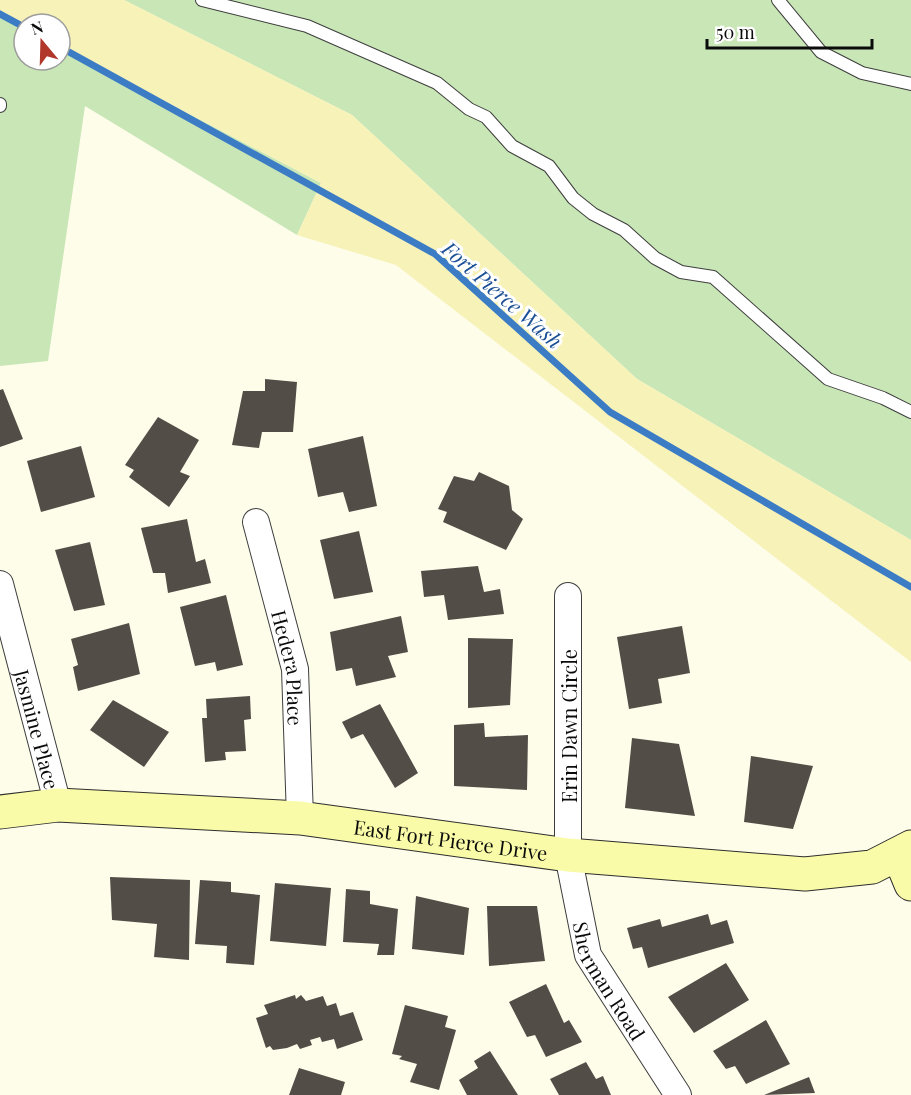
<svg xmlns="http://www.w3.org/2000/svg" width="911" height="1095" font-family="'Playfair Display',serif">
  <rect width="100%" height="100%" fill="#fefdea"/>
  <path fill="#c8e6b6" d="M124 0H911V540L637 379 352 115Z
    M0 14 24 27V60H60V46L321 183 297 235 85 106 48 361 0 366Z"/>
  <path fill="#f7f2b8" d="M0 0H124L352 115 637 379 911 540V662L396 265 297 235 321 183 60 46V24H24V27L0 14Z"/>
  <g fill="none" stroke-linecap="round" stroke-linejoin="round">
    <path stroke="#3c7cc5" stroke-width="7" d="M0 14 24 27
      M60 47 435 254 610 412 911 587"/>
  </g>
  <path fill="#534d48" d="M265 379 297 382 293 432H262L259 448 232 445 243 391H265Z
    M3 389 23 439 0 447V390Z
    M158 417 199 440 180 472 190 476 169 507 129 477 134 470 125 465Z
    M363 436 377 506 349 512 343 492 318 497 308 449Z
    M81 446 95 497 41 512 27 461Z
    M479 472 509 486 512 510 523 519 506 550 443 522 447 512 438 509 454 476 474 481Z
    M187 519 196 562 205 559 211 583 168 593 165 573H153L141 528Z
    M359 531 373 592 334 599 320 540Z
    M90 542 105 605 74 611 55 550Z
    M478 566 484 592 500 589 504 614 448 620 444 595 424 597 421 571Z
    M226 595 243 665 217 671 215 662 195 666 180 607Z
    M401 616 408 652 388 656 396 677 356 686 352 668 336 671 330 632Z
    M129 623 140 674 78 691 73 667 78 665 71 639Z
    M682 626 690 673 658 679 662 703 629 709 617 637Z
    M468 638 513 639 510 705 468 708Z
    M250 696 251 719 244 720 246 751 225 752 226 760 205 762 202 718H207L206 699Z
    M113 700 169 732 144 767 90 730Z
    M380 704 418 773 395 788 363 734 351 739 342 722Z
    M484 723 485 737 528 735 527 790 454 786V725Z
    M632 738 679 744 695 816 625 808Z
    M751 756 813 766 793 829 744 822Z
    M110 877 190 880 189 960 154 957 157 924 112 920Z
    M200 880 231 882V892L260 895 254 965 226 963 227 946 195 944Z
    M275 883 331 888 326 946 270 941Z
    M346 889 370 891V904L398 909 394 955H377L379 944 343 942Z
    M416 896 469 908 464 955 412 949Z
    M487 906H537L545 961 489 966Z
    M708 914 711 925 727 920 734 943 648 968 642 947 633 949 627 928 660 919 662 927Z
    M726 963 749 1000 694 1033 668 997Z
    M546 984 564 1023 569 1020 582 1042 546 1057 535 1035 527 1037 509 1002Z
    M295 995 296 999 301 995 306 1001 323 996 327 1006 336 1003 340 1016 353 1012 363 1040 337 1049 334 1039 322 1042 320 1037 310 1040 312 1045 300 1049 297 1044 287 1048 273 1050 270 1046 266 1048 256 1018 268 1014 264 1005Z
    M405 1005 448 1016 445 1027 456 1030 439 1090 410 1082 417 1064 399 1059 402 1056 392 1054Z
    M766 1020 790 1064 746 1084 735 1066 726 1069 713 1051Z
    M490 1051 518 1095H467L459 1080 478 1068 474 1061Z
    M586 1062 596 1079 603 1076 611 1095H559L550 1079Z
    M299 1068 345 1082 341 1095H289Z
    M809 1077 815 1093 764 1095Z"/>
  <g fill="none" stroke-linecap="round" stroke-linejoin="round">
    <defs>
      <path id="lane" d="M202 0 307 26 437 83 469 109 486 117 512 146 549 166 573 198 593 214 624 230 655 258 681 272 713 277 828 379 883 398 911 412
        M778 0 821 52 862 73 911 84
        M0 104V106"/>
      <g id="street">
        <path id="s1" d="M256 522 295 669 300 818"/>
        <path id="s2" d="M0 584 58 805"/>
        <path id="s3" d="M568 596V855L588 955 678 1095"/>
      </g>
      <g id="secondary">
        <path id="s4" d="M0 812 58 805 300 818 568 855 805 874 872 867 911 847"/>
        <path d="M899 855 911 884"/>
      </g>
    </defs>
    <use href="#lane" stroke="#3e3e3e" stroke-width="14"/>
    <use href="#street" stroke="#3e3e3e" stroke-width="28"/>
    <use href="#secondary" stroke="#2d2d2d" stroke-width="35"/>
    <use href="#lane" stroke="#fff" stroke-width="12"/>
    <use href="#street" stroke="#fff" stroke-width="26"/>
    <use href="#secondary" stroke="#f9fba8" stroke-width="33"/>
  </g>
  <g text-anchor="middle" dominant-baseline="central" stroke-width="6" stroke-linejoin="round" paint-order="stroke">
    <g font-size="20" fill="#0b0b0b" stroke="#fff">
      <text stroke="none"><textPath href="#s1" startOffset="150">Hedera Place</textPath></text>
      <text transform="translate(568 726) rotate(-90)">Erin Dawn Circle</text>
      <text stroke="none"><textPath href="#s2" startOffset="150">Jasmine Place</textPath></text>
      <text stroke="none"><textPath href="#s4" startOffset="453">East Fort Pierce Drive</textPath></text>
      <text stroke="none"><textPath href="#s3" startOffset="393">Sherman Road</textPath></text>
    </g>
    <g font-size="21" font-style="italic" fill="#1c5095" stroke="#fff">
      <text transform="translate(503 294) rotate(41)">Fort Pierce Wash</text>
    </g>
  </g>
  <g transform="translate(42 42) rotate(341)"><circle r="28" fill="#ffffff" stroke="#9d9d9d" stroke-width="1.5"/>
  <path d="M0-4.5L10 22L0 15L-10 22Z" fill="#b2372b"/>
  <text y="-9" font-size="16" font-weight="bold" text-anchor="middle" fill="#0b0b0b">N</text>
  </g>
  <path d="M707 39v9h165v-9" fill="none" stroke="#0b0b0b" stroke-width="3"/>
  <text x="716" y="39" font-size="18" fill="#0b0b0b" stroke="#ffffff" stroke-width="4.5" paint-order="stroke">50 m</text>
</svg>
